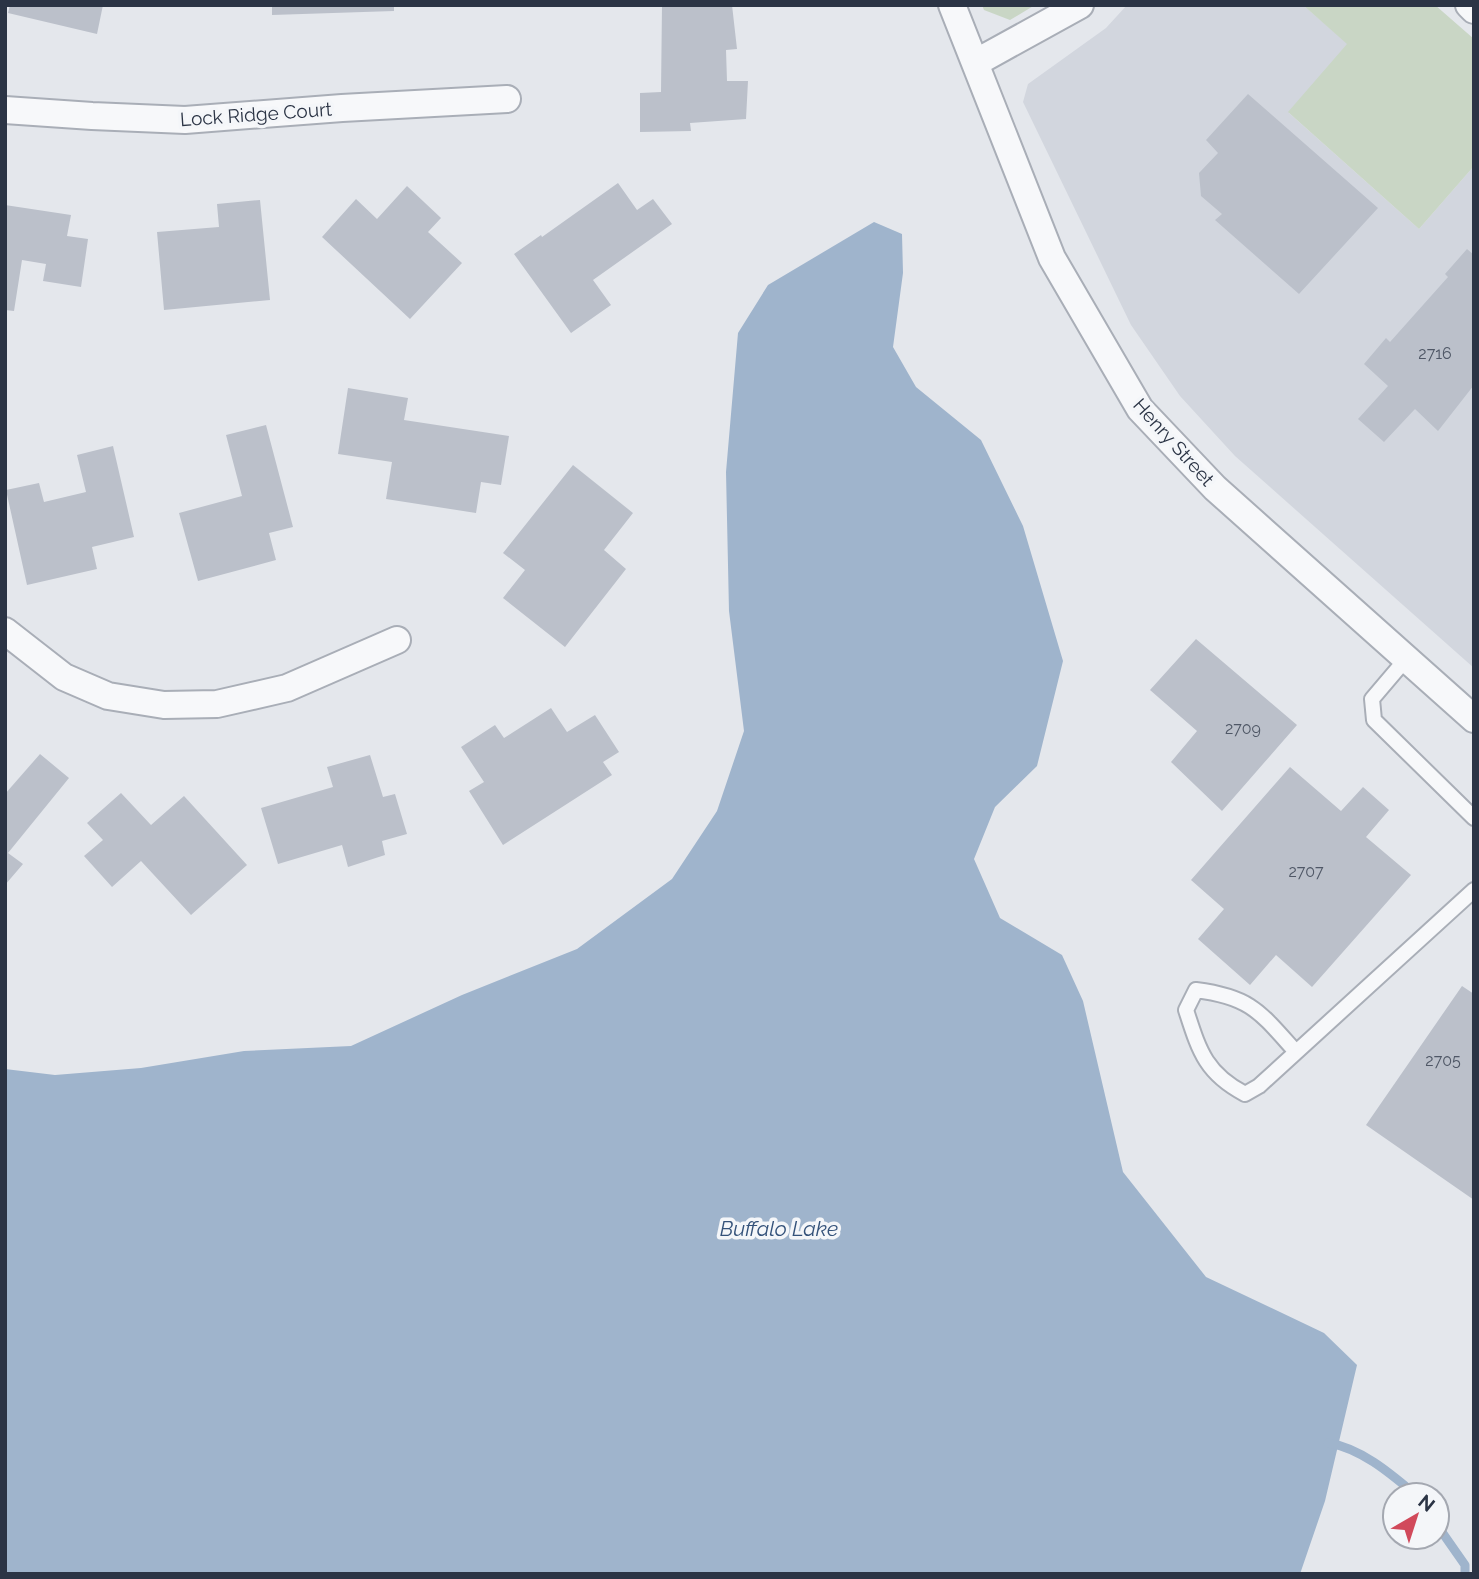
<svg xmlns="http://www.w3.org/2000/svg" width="1479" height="1579" font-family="Raleway,sans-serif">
  <rect width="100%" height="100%" fill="#e4e7ec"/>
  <path fill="#d2d6de" d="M1127 5H1303L1348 44 1289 113 1419 229 1474 166V668L1235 456 1180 396 1131 325 1023 102 1028 84 1106 28Z"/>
  <path fill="#c9d6c5" d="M982 5H1035L1010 20 984 10Z
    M1303 5H1435L1474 39V166L1419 229 1288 112 1347 44Z"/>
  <path fill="#9fb4cc" d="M874 222 902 234 903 273 893 347 916 387 981 440 1023 526 1063 661 1037 766 995 807 974 859 1000 918 1062 955 1083 1001 1123 1172 1206 1277 1324 1333 1357 1365 1325 1501 1300 1574H5V1069L55 1075 141 1068 244 1051 351 1046 462 995 577 949 672 879 717 811 744 731 729 611 726 472 738 333 768 285Z"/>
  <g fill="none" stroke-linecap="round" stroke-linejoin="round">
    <path stroke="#9fb4cc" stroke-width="9" d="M1328 1443C1361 1448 1391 1474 1416 1495
      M1437 1525 1465 1565V1574"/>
  </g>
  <path fill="#bbc0ca" d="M10 5H103L97 34 8 13Z
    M272 5H394V11L272 15Z
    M662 5H732L737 49 726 50 727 81H748L746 119 690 123 691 131 640 132V93L661 92Z
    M1248 94 1378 208 1299 294 1215 220 1222 214 1201 196 1199 173 1218 153 1206 140Z
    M618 183 637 210 653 199 672 224 593 280 611 305 571 333 514 254 541 235 542 237Z
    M407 186 441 218 428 232 462 263 410 319 322 237 356 199 377 219Z
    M260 200 270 300 164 310 157 232 219 227 217 204Z
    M5 205 71 215 67 236 88 239 81 287 43 281 46 264 22 260 14 311 5 310Z
    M1467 249 1474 255V385L1438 431 1415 409 1384 442 1358 419 1388 386 1364 364 1386 338 1390 342 1448 277 1445 274Z
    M348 388 408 398 404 420 509 436 501 485 481 482 476 513 386 499 392 462 338 454Z
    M266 425 293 527 269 533 276 560 198 581 179 513 242 496 226 435Z
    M113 446 134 537 92 547 97 569 27 585 6 490 39 483 44 502 86 492 77 455Z
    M573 465 633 513 604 550 626 569 565 647 503 598 525 570 503 553Z
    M1196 639 1297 725 1222 811 1171 762 1197 731 1150 690Z
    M551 708 567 732 595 715 619 752 603 762 612 775 503 845 469 791 484 782 461 747 495 725 504 738Z
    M40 754 69 778 8 853 23 864 5 885V794Z
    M370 755 383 797 395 794 407 834 382 841 385 855 348 867 342 845 278 864 261 808 333 787 327 767Z
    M1290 767 1341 811 1363 787 1389 810 1366 837 1411 875 1312 987 1276 955 1250 985 1198 939 1224 909 1191 880Z
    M121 793 151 825 184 796 247 865 191 915 141 861 112 887 84 856 103 840 87 823Z
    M1462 986 1474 994V1200L1366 1125Z"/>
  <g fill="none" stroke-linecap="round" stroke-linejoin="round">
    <defs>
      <path id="service" d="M1406 659 1372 699 1374 720 1474 818
        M1296 1052C1260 1012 1251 997 1196 990L1186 1010C1199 1050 1205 1073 1245 1094L1259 1086 1474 890"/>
      <path id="minor" d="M952 5 1052 258 1140 409 1215 488 1474 719
        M1469 5 1474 10
        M975 63 1080 5
        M5 110 92 116 185 120 342 108 507 99
        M5 631 64 677 108 696 164 705 217 704 287 688 397 640"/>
    </defs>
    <use href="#service" stroke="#a9aeb7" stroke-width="18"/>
    <use href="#minor" stroke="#a9aeb7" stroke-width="30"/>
    <use href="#service" stroke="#f7f8fa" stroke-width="14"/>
    <use href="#minor" stroke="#f7f8fa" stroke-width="26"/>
  </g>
  <g text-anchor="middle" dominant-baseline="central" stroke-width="7" stroke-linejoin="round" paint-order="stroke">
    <g font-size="16" fill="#4f5766">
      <text x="1435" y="353">2716</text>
      <text x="1243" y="728">2709</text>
      <text x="1306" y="871">2707</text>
      <text x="1443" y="1060">2705</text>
    </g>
    <g font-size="19" fill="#2b3445" stroke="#f4f6f9">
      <text transform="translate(256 114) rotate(-4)">Lock Ridge Court</text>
      <text transform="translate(1174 442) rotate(48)">Henry Street</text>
    </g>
    <g font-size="21" font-style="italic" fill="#34527a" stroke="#f4f6f9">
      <text x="779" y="1228">Buffalo Lake</text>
    </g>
  </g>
  <rect width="1479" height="1579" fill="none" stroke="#2b3445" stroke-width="14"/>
  <g transform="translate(1416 1516) rotate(39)"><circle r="33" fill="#f4f6f9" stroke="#a4a8b1" stroke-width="2"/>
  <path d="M0-5L12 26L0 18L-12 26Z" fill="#d1495b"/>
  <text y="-10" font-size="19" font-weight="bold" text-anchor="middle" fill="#2b3445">N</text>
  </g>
</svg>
